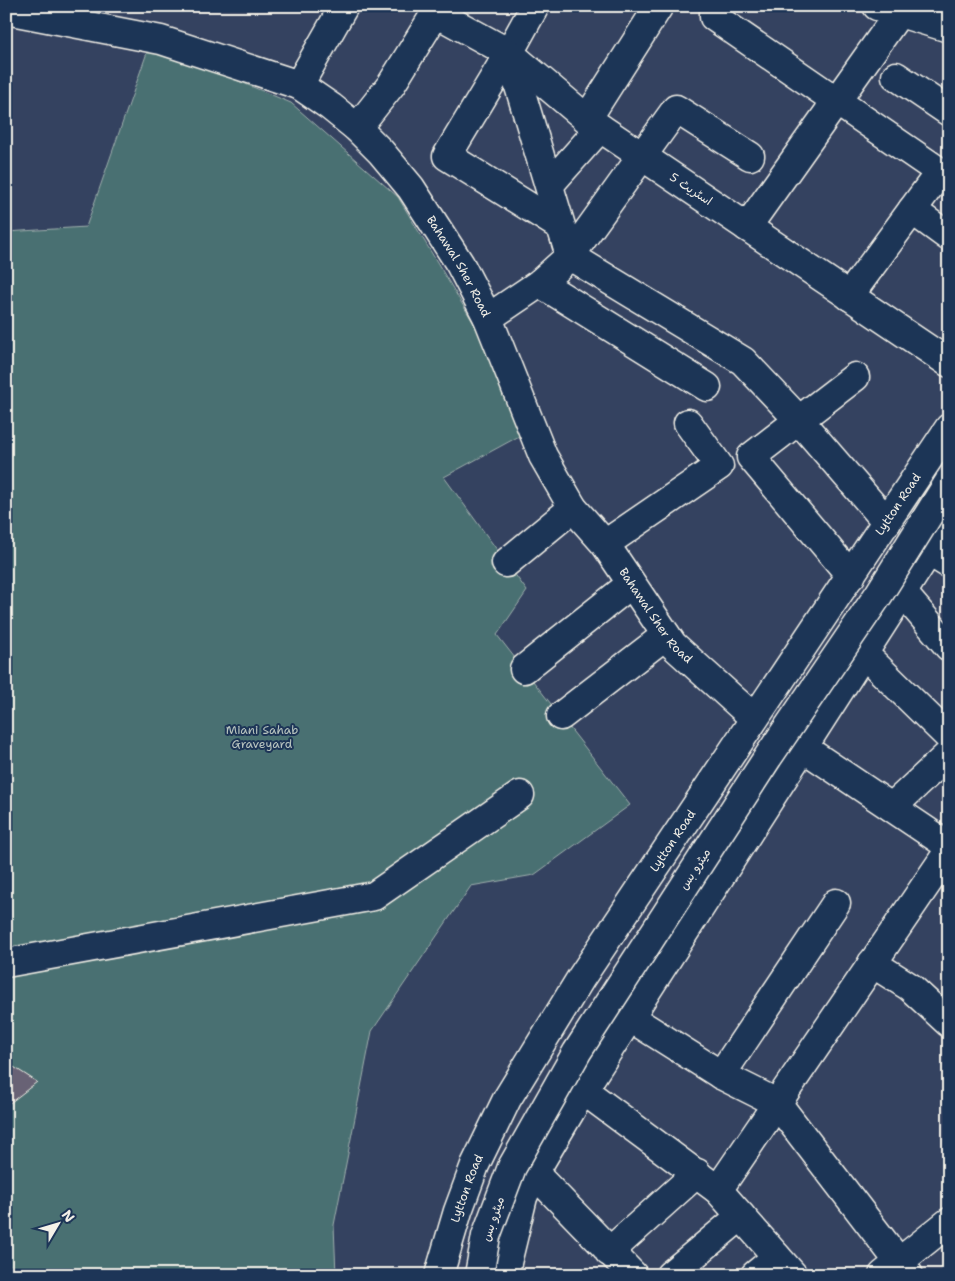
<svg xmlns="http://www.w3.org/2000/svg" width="955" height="1281" font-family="'Shantell Sans','Playpen Sans Arabic',sans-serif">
  <rect width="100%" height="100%" fill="#344260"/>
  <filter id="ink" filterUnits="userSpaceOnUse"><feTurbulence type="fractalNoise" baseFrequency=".02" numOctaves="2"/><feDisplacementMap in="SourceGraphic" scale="10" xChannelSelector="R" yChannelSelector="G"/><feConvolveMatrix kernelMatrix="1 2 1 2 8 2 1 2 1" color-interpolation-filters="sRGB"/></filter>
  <g filter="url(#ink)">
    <path fill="#4a6f72" stroke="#9fb0ad" d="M150 44 291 103 398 197 536 427 444 477 527 591 497 635 630 805 534 875 471 886 372 1031 334 1225 336 1275H6V232L86 227Z"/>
    <path fill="#686274" stroke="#f4f1e8" d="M6 1062 37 1082 6 1106Z"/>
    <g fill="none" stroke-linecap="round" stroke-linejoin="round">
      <defs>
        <g id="minor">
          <path d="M535 6 509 53 570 256 743 361 798 419 887 522"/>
          <path d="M714 6V17L940 172 849 296"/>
          <path d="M877 6 949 28"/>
          <path id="s1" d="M6 10 161 40 299 85 331 107 357 128 381 152 411 188 460 264 488 318 543 456 573 508 605 544 673 645 754 718"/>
          <path d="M436 13 509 53 587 119 949 363"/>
          <path d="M509 53 447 156 560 226"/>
          <path d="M896 76 949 112"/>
          <path d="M299 85 344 6"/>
          <path d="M587 119 659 6"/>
          <path d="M357 128 391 85 440 6"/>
          <path d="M550 184 600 128"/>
          <path d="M912 210 949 237"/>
          <path d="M747 227 899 13"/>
          <path d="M540 283 707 387"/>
          <path d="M488 318 540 283 570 256 676 109 750 156"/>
          <path d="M605 544 719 466 688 423"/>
          <path d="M928 551 949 564"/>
          <path d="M506 563 573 508"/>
          <path d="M851 576 751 457 855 377"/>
          <path d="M902 592 949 647"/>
          <path d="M863 653 949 737"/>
          <path d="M524 669 631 584"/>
          <path d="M561 716 666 635"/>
          <path d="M802 747 949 846"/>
          <path d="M892 807 949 754"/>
          <path d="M836 903 721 1075 777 1103 909 1275"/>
          <path d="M6 963 374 896 520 795"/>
          <path d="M872 963 910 987 949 1023"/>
          <path d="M629 1017 721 1075"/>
          <path d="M583 1090 718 1190 793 1275"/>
          <path d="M534 1173 633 1275"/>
          <path d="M718 1190 949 851"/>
          <path d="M609 1252 697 1173"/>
          <path d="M670 1275 741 1216"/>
          <path d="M755 1275 777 1257"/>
          <path d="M883 1275 949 1222"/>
        </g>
        <g id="major">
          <path id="s2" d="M439 1275 458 1211 475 1165 507 1099 581 978 949 428"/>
          <path d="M504 1275 523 1197 534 1173 583 1090 949 520"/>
        </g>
      </defs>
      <use href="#minor" stroke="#f4f1e8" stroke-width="31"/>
      <use href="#major" stroke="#f4f1e8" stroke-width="31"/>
      <use href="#minor" stroke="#1d3557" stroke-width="28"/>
      <use href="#major" stroke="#1d3557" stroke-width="28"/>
      <defs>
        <path id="minor-bridge" d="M479 1275 486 1236 512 1167 577 1052 768 757 879 594 949 482"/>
      </defs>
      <use href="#minor-bridge" stroke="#f4f1e8" stroke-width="31" stroke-linecap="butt"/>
      <use href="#minor-bridge" stroke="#1d3557" stroke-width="28"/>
    </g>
  </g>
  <g text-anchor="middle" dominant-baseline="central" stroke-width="4" stroke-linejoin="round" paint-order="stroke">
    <g font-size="12" fill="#f4f1e8" stroke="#1d3557">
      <text transform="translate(691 189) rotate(34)">اسٹریٹ 5</text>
      <text stroke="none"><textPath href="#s1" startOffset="548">Bahawal Sher Road</textPath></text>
      <text stroke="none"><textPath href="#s2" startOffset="901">Lytton Road</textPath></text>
      <text stroke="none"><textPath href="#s1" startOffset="952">Bahawal Sher Road</textPath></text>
      <text stroke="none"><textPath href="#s2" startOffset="496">Lytton Road</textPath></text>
      <text transform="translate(695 869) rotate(-57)">میٹرو بس</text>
      <text stroke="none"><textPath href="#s2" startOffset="91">Lytton Road</textPath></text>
      <text transform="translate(493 1219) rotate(-71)">میٹرو بس</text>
    </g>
    <g font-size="12" fill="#b8c4bf" stroke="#1d3557">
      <text x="262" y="730">Miani Sahab<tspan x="262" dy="14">Graveyard</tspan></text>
    </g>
  </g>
  <rect width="955" height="1281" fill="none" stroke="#1d3557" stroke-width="25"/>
  <rect x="12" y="12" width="930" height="1256" fill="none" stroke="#f4f1e8" stroke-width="2" filter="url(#ink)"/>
  <g transform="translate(58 1224) rotate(52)" stroke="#1d3557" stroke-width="4" paint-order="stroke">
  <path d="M0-4L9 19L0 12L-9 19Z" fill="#f4f1e8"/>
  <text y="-8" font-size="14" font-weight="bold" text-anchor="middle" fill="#f4f1e8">N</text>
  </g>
</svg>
